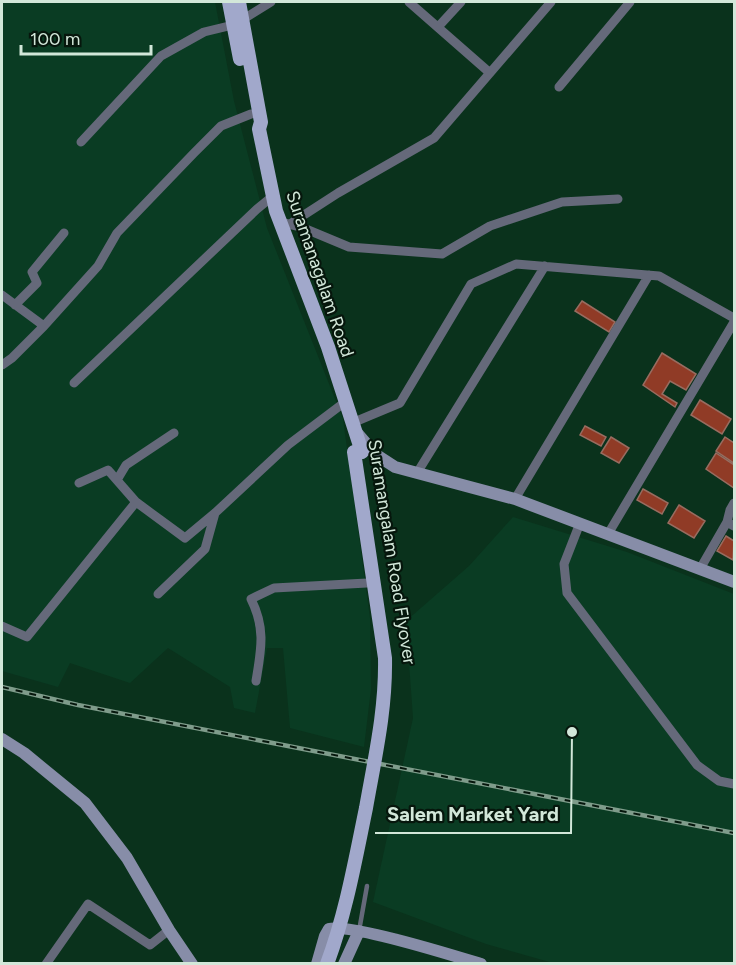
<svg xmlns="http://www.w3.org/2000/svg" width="736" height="965" font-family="Figtree,sans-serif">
  <rect width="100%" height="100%" fill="#0a321c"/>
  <path fill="#0a3c23" d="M2 2H215L234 101 267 228 343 419 370 618 371 689 364 747 290 728 283 648H267L255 713 234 708 230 687 168 648 130 683 70 663 58 687 2 671Z
    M513 517 627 552 734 594V963H553L486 944 373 902 413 718 406 621 469 566Z"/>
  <path fill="#903b26" stroke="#986c60" stroke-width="1.5" d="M582 301 615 322 609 332 575 311Z
    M662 353 696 374 686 390 670 381 662 394 677 403 675 407 643 385Z
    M700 400 731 419 722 434 691 415Z
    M585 426 606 437 601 446 580 435Z
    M611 437 629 448 619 463 601 453Z
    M725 437 734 443V463L716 451Z
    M716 453 734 465V488L706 469Z
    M643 489 668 503 662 514 637 500Z
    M679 505 705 521 694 538 668 523Z
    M726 536 734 541 733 560 717 551Z"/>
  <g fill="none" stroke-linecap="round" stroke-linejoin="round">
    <path stroke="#65697a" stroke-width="4.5" d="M359 931 367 886"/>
    <path stroke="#65697a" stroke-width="9" d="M409 2 490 73
      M242 20 271 2
      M438 27 461 2
      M559 87 630 2
      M81 142 161 56 204 32 233 25
      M280 222 301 227 349 247 442 254 490 226 562 202 618 199
      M290 224 338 193 434 138 551 2
      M2 295 44 326 98 266 117 233 194 153 221 126 251 114
      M15 305 37 283 32 272 64 233
      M2 365 12 358 44 326
      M74 383 257 209 273 196
      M352 423 400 403 471 284 516 264 659 276 734 318
      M417 473 545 266
      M117 480 126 465 174 433
      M79 483 108 470 136 502
      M515 499 649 275
      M727 522 730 510 734 503
      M580 523 564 564 567 593 697 765 719 781 734 784
      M608 534 734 322
      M700 569 727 522 734 526
      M158 594 205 549 215 513
      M2 626 27 637 136 502 185 538 215 513 288 445 345 402
      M256 681C261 650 266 629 251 599L274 588 367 583
      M46 964 88 904 150 945 169 930"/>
    <path stroke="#878da8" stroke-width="12" d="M357 433 375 454 395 467 515 499 734 582
      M2 739 24 753 85 803 127 858 169 930 192 964
      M317 964 325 936 329 929C349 923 455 956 481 964
      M344 964 359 931"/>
    <path stroke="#a1a8cb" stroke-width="14" d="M229 2 240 59
      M239 2 261 122 259 129 276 211 328 347 362 452"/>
    <defs>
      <path id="rail" d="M2 687 78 705 734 833"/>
    </defs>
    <use href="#rail" stroke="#7f9c8b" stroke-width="4.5"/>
    <use href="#rail" stroke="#06160c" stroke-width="2" stroke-dasharray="7" stroke-linecap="butt"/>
    <path stroke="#a1a8cb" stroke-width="14" d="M327 964C346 913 355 861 366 808 375 757 386 710 385 658L354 452"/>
  </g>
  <g text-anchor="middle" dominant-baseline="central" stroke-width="4.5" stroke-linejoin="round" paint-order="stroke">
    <g font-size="18" fill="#d2e7d9" stroke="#06160c">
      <text transform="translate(320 274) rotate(71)">Suramanagalam Road</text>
      <text transform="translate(392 552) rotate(81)">Suramangalam Road Flyover</text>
    </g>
  </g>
  <path fill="none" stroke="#d2e7d9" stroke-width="2" d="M572 732L571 833H375"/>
  <circle fill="#d2e7d9" stroke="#06160c" stroke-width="2" cx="572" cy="732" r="6"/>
  <g font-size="20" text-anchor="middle" font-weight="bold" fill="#d2e7d9" stroke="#06160c" stroke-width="4.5" stroke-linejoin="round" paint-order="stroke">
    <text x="473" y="821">Salem Market Yard</text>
  </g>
  <rect width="736" height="965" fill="none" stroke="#d2e7d9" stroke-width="6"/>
  <path d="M21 45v9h130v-9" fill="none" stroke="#d2e7d9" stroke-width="3"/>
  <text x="30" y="45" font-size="18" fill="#d2e7d9" stroke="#06160c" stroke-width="4.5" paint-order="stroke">100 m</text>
</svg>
